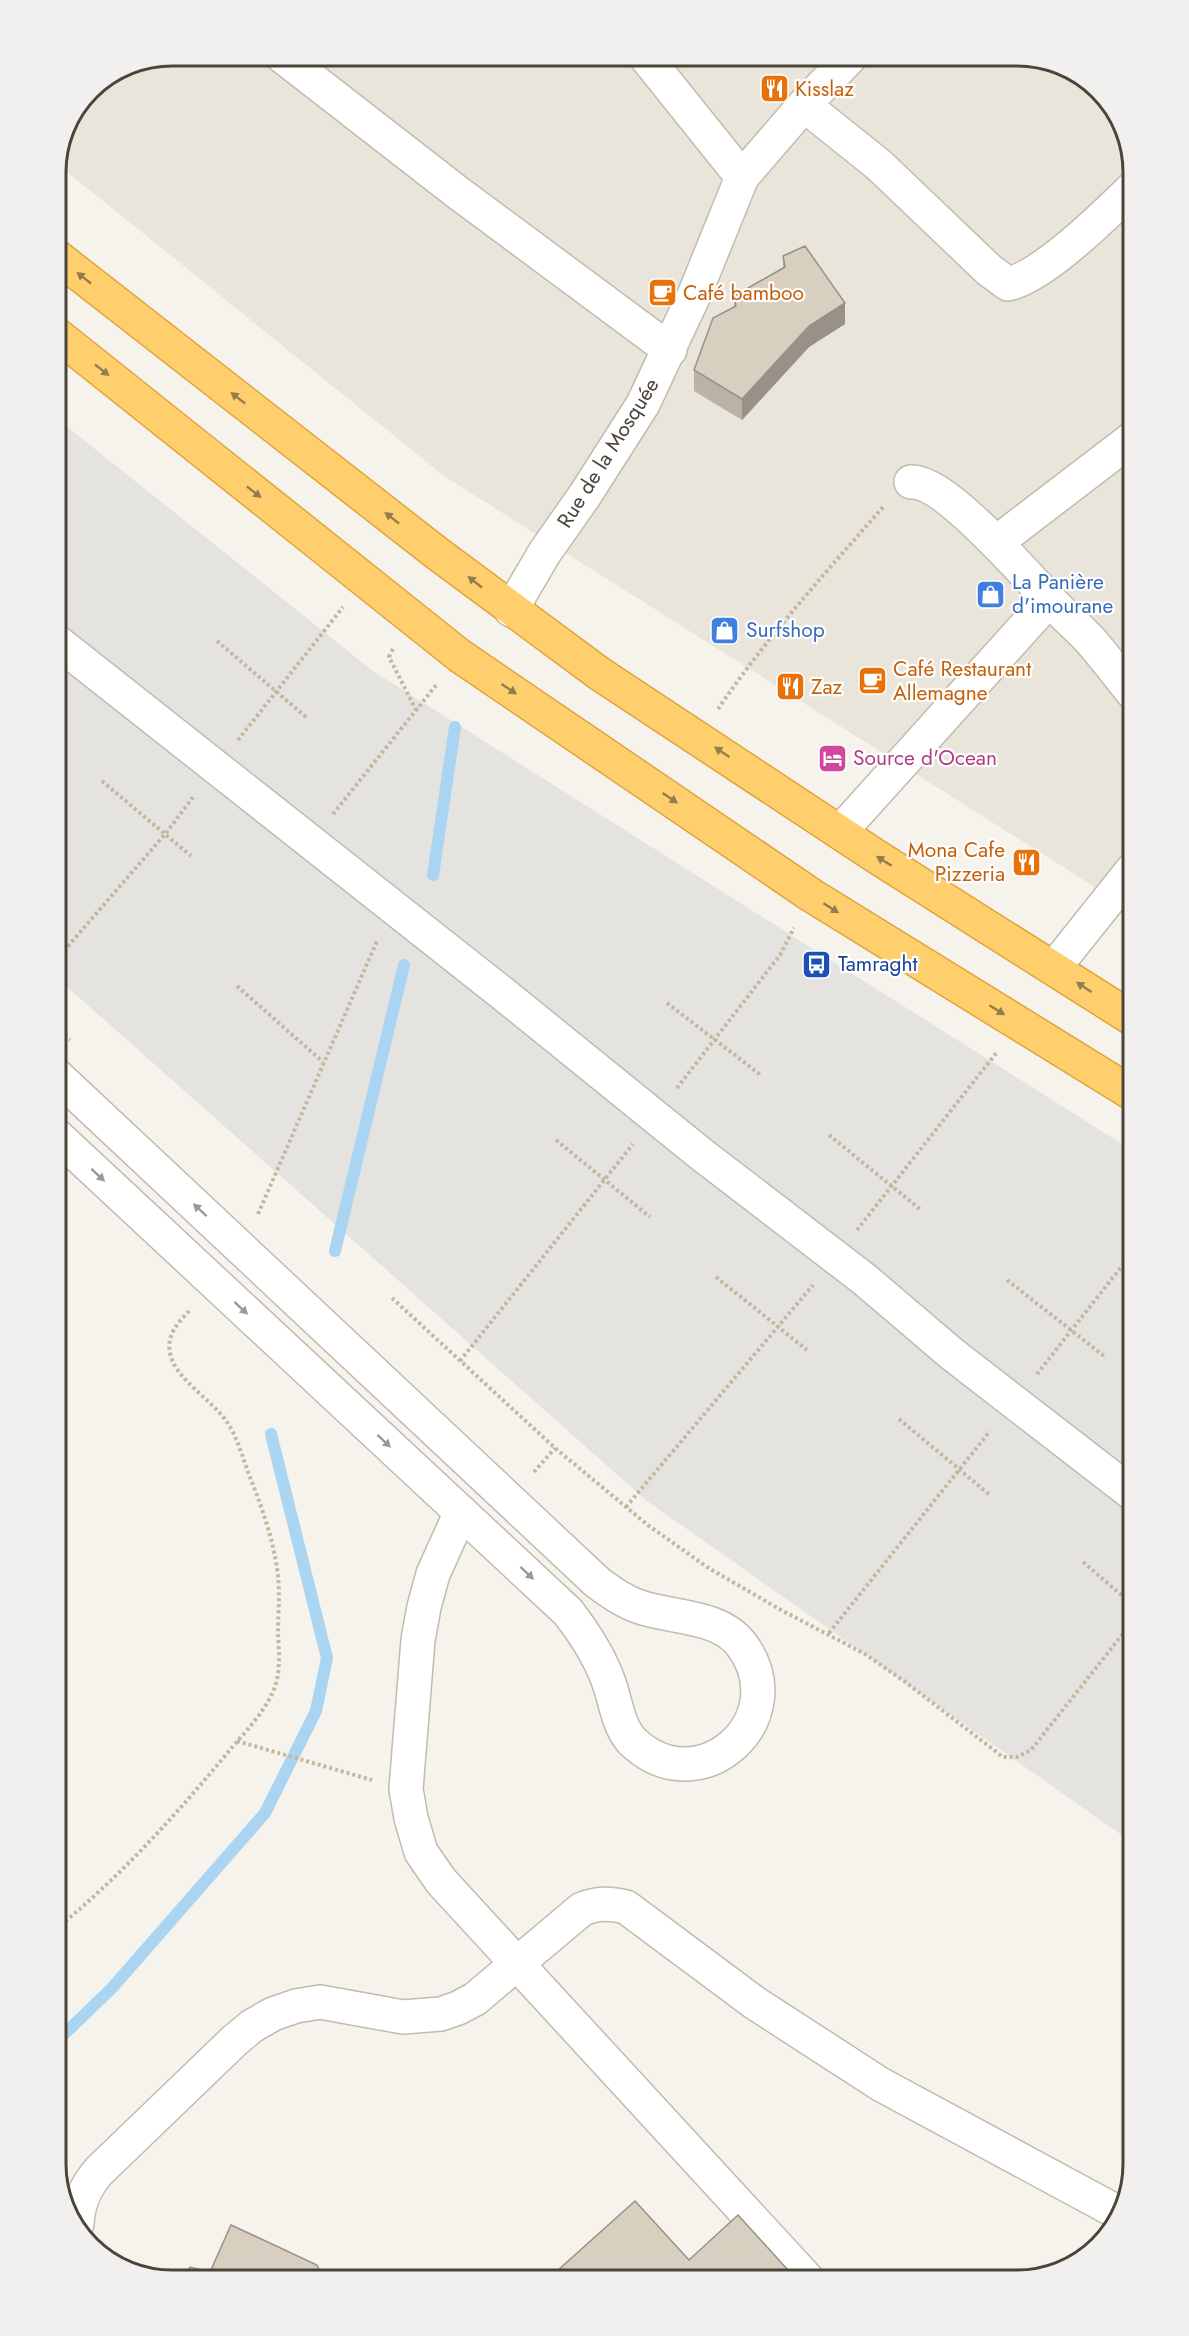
<svg xmlns="http://www.w3.org/2000/svg" width="1189" height="2336" font-family="Jost,sans-serif">
  <rect width="100%" height="100%" fill="#f6f3ec"/>
  <path fill="#eae5da" d="M172 56H1025L1088 79 1125 128 1133 172V911L444 476 56 163 64 127 90 89 128 64Z"/>
  <path fill="#e5e3e0" d="M56 418 373 671 1133 1151V1843L647 1501 56 977Z"/>
  <g fill="none" stroke-linecap="round" stroke-linejoin="round">
    <path stroke="#a9d4f2" stroke-width="12" d="M433 875 455 727
      M335 1251 404 965
      M56 2042 112 1988 265 1813 316 1711 327 1658 271 1434"/>
    <defs>
      <path id="minor" d="M282 56 457 192 670 350
        M645 56 742 177
        M804 105 879 165 989 270 1008 284C1044 276 1106 214 1133 188
        M911 482C944 480 1024 573 1048 598 1061 613 1077 626 1090 640 1105 657 1119 676 1133 693
        M997 542 1133 438
        M511 610 545 552 585 495 643 404 695 293 742 177 804 105 851 56
        M56 641 502 993 701 1154 864 1279 952 1354 1133 1494
        M840 832 1049 600
        M1054 968 1133 869
        M56 1135 568 1612C585 1634 600 1657 609 1683 616 1702 618 1727 633 1742 701 1806 797 1717 741 1644 719 1615 671 1618 640 1607 624 1602 610 1592 597 1582L56 1075
        M461 1512 433 1574 424 1607 418 1640 406 1789 411 1818 421 1852 441 1881 808 2280
        M77 2224C78 2203 85 2187 99 2171L234 2041 252 2026 273 2014 296 2006 320 2002 403 2017 441 2014 458 2008 475 1999 582 1909C598 1903 609 1903 626 1907L755 2003 880 2084 1119 2213"/>
      <path id="highway" d="M56 256 438 554 600 674 874 855 1133 1019
        M56 334 460 656 811 895 1133 1094"/>
    </defs>
    <use href="#minor" stroke="#c2bbae" stroke-width="36"/>
    <use href="#highway" stroke="#e0a43c" stroke-width="36"/>
    <path stroke="#c4b79f" stroke-width="4" stroke-dasharray="3 3" stroke-linecap="butt" d="M217 641 306 717
      M393 649 389 657 416 710
      M718 709C767 637 826 572 884 506
      M238 740 343 607
      M102 781 191 856
      M333 814 437 684
      M56 960 166 833 194 796
      M237 986 323 1062
      M667 1003 762 1076
      M56 1027 70 1040
      M677 1088 780 955 794 928
      M829 1135 921 1210
      M556 1140 650 1217
      M258 1214 377 941
      M857 1230 997 1052
      M716 1277 807 1350
      M1007 1280 1104 1356
      M392 1298 555 1448 649 1526 710 1569 781 1610 865 1654 904 1681 1003 1757H1017L1031 1750 1133 1621
      M460 1361 633 1144
      M1037 1374 1133 1252
      M899 1419 991 1496
      M534 1472 555 1448
      M626 1507 813 1285
      M1083 1562 1133 1605
      M829 1633 990 1431
      M237 1741 372 1780
      M56 1929C120 1877 176 1815 229 1751 245 1732 265 1712 274 1689 281 1671 279 1653 278 1635 278 1616 280 1595 278 1576 274 1540 261 1505 248 1472 242 1455 237 1437 227 1422 212 1400 174 1378 170 1353 166 1334 179 1322 190 1310"/>
    <use href="#minor" stroke="#fff" stroke-width="33"/>
    <use href="#highway" stroke="#ffcf6e" stroke-width="33"/>
  </g>
  <path fill="#bab2a6" d="M783 256 845 324 809 347 742 420 694 391V370L734 307V296L783 268Z"/>
  <path fill="#979187" d="M845 303V324L809 347 742 420V399L809 326Z"/>
  <path fill="#d8cfc1" stroke="#979187" stroke-width="1.5" d="M805 246 845 303 809 326 742 399 694 370 713 318 736 306 734 296 785 267 783 256Z
    M635 2201 689 2260 738 2215 797 2280H547Z
    M231 2225 317 2265 324 2280H183L190 2267 210 2272Z
    M479 2271 488 2280H468Z"/>
  <defs><path id="oneway-solid" d="M-6-.8H1V-3.2L6.5 0L1 3.2V.8H-6Z" transform="scale(1.5)"/></defs>
  <g fill="#937c4e">
    <use href="#oneway-solid" transform="translate(84 278) rotate(-142)"/>
    <use href="#oneway-solid" transform="translate(102 370) rotate(38)"/>
    <use href="#oneway-solid" transform="translate(238 398) rotate(-142)"/>
    <use href="#oneway-solid" transform="translate(254 492) rotate(38)"/>
    <use href="#oneway-solid" transform="translate(392 518) rotate(-142)"/>
    <use href="#oneway-solid" transform="translate(475 582) rotate(-142)"/>
    <use href="#oneway-solid" transform="translate(509 689) rotate(34)"/>
    <use href="#oneway-solid" transform="translate(722 752) rotate(-146)"/>
    <use href="#oneway-solid" transform="translate(670 798) rotate(34)"/>
    <use href="#oneway-solid" transform="translate(884 861) rotate(-148)"/>
    <use href="#oneway-solid" transform="translate(831 908) rotate(32)"/>
    <use href="#oneway-solid" transform="translate(1084 987) rotate(-147)"/>
    <use href="#oneway-solid" transform="translate(997 1010) rotate(32)"/>
  </g>
  <g fill="#9c9892">
    <use href="#oneway-solid" transform="translate(98 1175) rotate(43)"/>
    <use href="#oneway-solid" transform="translate(200 1210) rotate(-137)"/>
    <use href="#oneway-solid" transform="translate(241 1308) rotate(43)"/>
    <use href="#oneway-solid" transform="translate(384 1441) rotate(43)"/>
    <use href="#oneway-solid" transform="translate(527 1573) rotate(43)"/>
  </g>
  <defs>
    <symbol id="restaurant-square" viewBox="-11 -11 22 22"><rect x="-9" y="-9" width="18" height="18" rx="4" fill="#e8710a" stroke="#fff"/><path d="M-5-6h1v4h1v-4h1v4h1v-4h1v5L-1.5 .5V6h-2V.5L-5-1ZM5-6V6H3V1.5H1.5Q1.5-4 5-6Z" fill="#fff"/></symbol>
    <symbol id="cafe-square" viewBox="-11 -11 22 22"><rect x="-9" y="-9" width="18" height="18" rx="4" fill="#e8710a" stroke="#fff"/><path d="M-5.5-4.5H6V0H3Q3 3.5 0 3.5H-2.5Q-5.5 3.5-5.5 0ZM3-3.2v2h1.7v-2ZM-6 4.5H4V6H-6Z" fill="#fff"/></symbol>
    <symbol id="shop-square" viewBox="-11 -11 22 22"><rect x="-9" y="-9" width="18" height="18" rx="4" fill="#3f7fe0" stroke="#fff"/><path d="M-5-2.5h2.3a2.7 3.5 0 0 1 5.4 0H5L5.5 6h-11ZM-1.5-2.5h3a1.5 2.3 0 0 0-3 0Z" fill="#fff"/></symbol>
    <symbol id="hotel-square" viewBox="-11 -11 22 22"><rect x="-9" y="-9" width="18" height="18" rx="4" fill="#d1479c" stroke="#fff"/><path d="M-6-4.5h1.5V1H6V5H4.5V3h-9V5H-6ZM-4 0a1.8 1.8 0 1 1 3.6 0ZM.5 0V-2.5h3Q6-2.5 6 0Z" fill="#fff"/></symbol>
    <symbol id="bus-square" viewBox="-11 -11 22 22"><rect x="-9" y="-9" width="18" height="18" rx="4" fill="#1a4fb4" stroke="#fff"/><path d="M-5-6H5V4H4V6H2V4H-2V6H-4V4H-5ZM-3.5-4V0h7V-4ZM-3.5 1.2v1.5H-2V1.2ZM2 1.2v1.5H3.5V1.2Z" fill="#fff"/></symbol>
  </defs>
  <g fill-rule="evenodd">
    <use href="#restaurant-square" x="758" y="72" width="33" height="33"/>
    <use href="#cafe-square" x="646" y="276" width="33" height="33"/>
    <use href="#shop-square" x="974" y="578" width="33" height="33"/>
    <use href="#shop-square" x="708" y="614" width="33" height="33"/>
    <use href="#cafe-square" x="856" y="664" width="33" height="33"/>
    <use href="#restaurant-square" x="774" y="670" width="33" height="33"/>
    <use href="#hotel-square" x="816" y="742" width="33" height="33"/>
    <use href="#restaurant-square" x="1010" y="846" width="33" height="33"/>
    <use href="#bus-square" x="800" y="948" width="33" height="33"/>
  </g>
  <g text-anchor="middle" dominant-baseline="central" stroke-width="4.5" stroke-linejoin="round" paint-order="stroke">
    <g font-size="21" fill="#c56008" stroke="#fff" text-anchor="start">
      <text x="795" y="89">Kisslaz</text>
      <text x="683" y="293">Café bamboo</text>
      <text x="893" y="669">Café Restaurant<tspan x="893" dy="24">Allemagne</tspan></text>
      <text x="811" y="687">Zaz</text>
      <text x="1005" y="850" text-anchor="end">Mona Cafe<tspan x="1005" dy="24">Pizzeria</tspan></text>
    </g>
    <g font-size="21" fill="#4b4439" stroke="#fff">
      <text transform="translate(608 453) rotate(-58)">Rue de la Mosquée</text>
    </g>
    <g font-size="21" fill="#366cbe" stroke="#fff" text-anchor="start">
      <text x="1012" y="582">La Panière<tspan x="1012" dy="24">d'imourane</tspan></text>
      <text x="746" y="630">Surfshop</text>
    </g>
    <g font-size="21" fill="#b23c85" stroke="#fff" text-anchor="start">
      <text x="853" y="758">Source d'Ocean</text>
    </g>
    <g font-size="21" fill="#164399" stroke="#fff" text-anchor="start">
      <text x="838" y="964">Tamraght</text>
    </g>
  </g>
  <path d="M0 0H1189V2336H0ZM172 66H1017A106 106 0 0 1 1123 172V2164A106 106 0 0 1 1017 2270H172A106 106 0 0 1 66 2164V172A106 106 0 0 1 172 66Z" fill="#f1f0ef" fill-rule="evenodd"/>
  <path fill="none" stroke="#4b4439" stroke-width="3" d="M172 66H1017A106 106 0 0 1 1123 172V2164A106 106 0 0 1 1017 2270H172A106 106 0 0 1 66 2164V172A106 106 0 0 1 172 66Z"/>
</svg>
